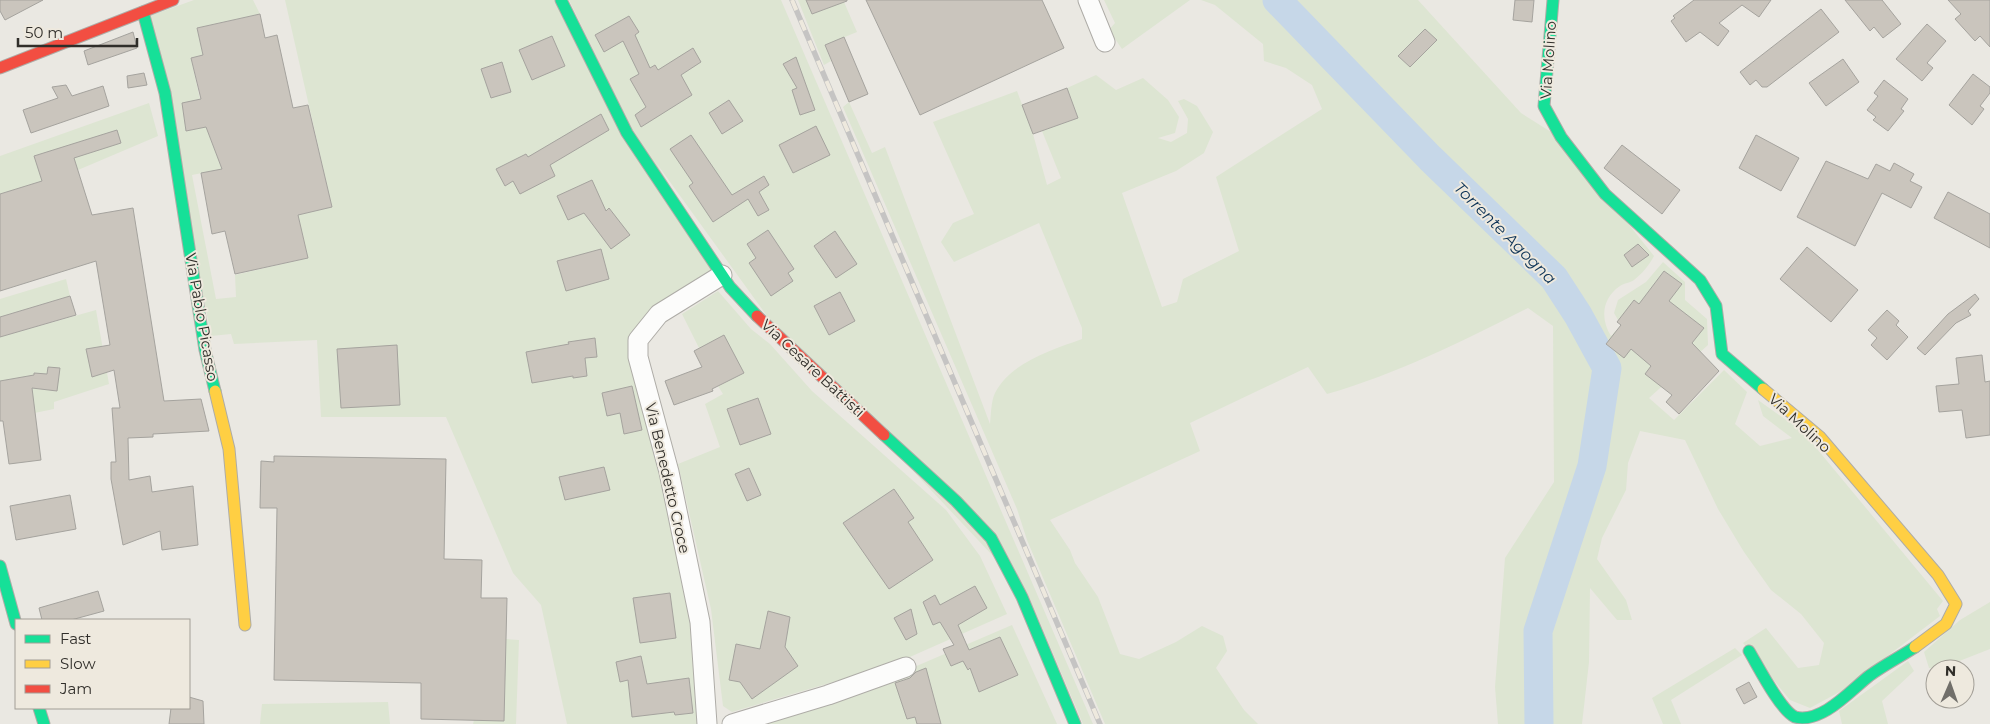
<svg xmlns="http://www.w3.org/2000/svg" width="1990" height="724" font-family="Montserrat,sans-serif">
  <rect width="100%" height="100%" fill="#eae8e2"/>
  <path fill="#dde5d2" d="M194 0H253L260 14 197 28 203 55 191 58 206 127 222 169 192 175 216 299 236 297 235 275 308 258 298 215 332 207 285 0H561L722 275 638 340 669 472 707 724H567L541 605 513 573 446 417H321L317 340 234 344 231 334 211 336 150 16Z
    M569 0H781L1093 724H1083L1027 592 767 316 631 128Z
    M798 0H806L812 14 844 2 857 32 825 45 831 61 824 65Z
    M1104 0H1190L1122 49 1109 30 1115 23Z
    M1201 0H1274L1429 160 1553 280 1576 316 1605 370 1590 466 1536 632 1537 724H1498L1495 687 1505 558 1554 482 1553 326 1528 308C1463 341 1397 374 1327 394L1308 367 1190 423 1200 451 1050 520 1070 550 1075 563 1098 597 1120 654 1139 659 1176 642 1202 626 1223 636 1227 651 1216 668 1244 710 1258 724H1105L1027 540 1017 509 843 107 849 102 872 153 885 147 990 424C991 415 991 401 995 393 1011 362 1052 350 1082 339V328L1039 223 954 262 941 242 953 223 974 214 933 122 1017 91 1033 134 1047 185 1061 178 1042 131 1078 118 1067 88 1096 75 1116 90 1143 78 1168 100 1179 117 1175 133 1158 138 1171 142 1187 133 1188 119 1178 101 1184 99 1197 106 1213 132 1204 153 1176 171 1122 193 1162 307 1177 302 1183 279 1239 251 1216 177 1322 109 1312 85 1286 68 1264 61 1263 44 1215 5Z
    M1282 0H1418L1521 113 1559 137 1654 256C1650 264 1642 274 1634 280 1630 283 1624 283 1620 286 1602 298 1600 319 1611 336L1621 325 1614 313 1618 300 1646 282 1663 262 1685 282V300L1707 319 1708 345 1649 398 1674 420 1724 370 1747 392 1735 424 1760 446 1792 438 1763 416 1758 400 1803 432 1943 601 1937 609 1940 616 1843 690 1810 708 1790 700 1743 643 1766 628 1798 668 1819 665 1824 643 1801 614 1771 590 1744 552 1718 509 1685 440 1640 431 1628 463 1626 490 1602 538 1597 559 1626 600 1632 620H1617L1590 588 1589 662 1582 724H1547V630L1576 540 1603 468 1611 393 1610 368 1581 314 1557 276 1433 155Z
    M149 103 158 136 78 170 0 194V156Z
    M66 279 70 296 0 317V299Z
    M718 291 751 329 770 344 812 391 946 510 980 556 1007 614 894 664 732 712 723 706 711 609 678 464 720 447 705 404 723 394 718 386 743 373 724 336 699 348 682 314Z
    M96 310 109 384 54 402V409L0 420V337Z
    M1990 602V649L1939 669 1929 668 1924 652 1960 620Z
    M1012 625 1057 724H753L856 692Z
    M506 639 519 640 516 724H473L474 720 504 721Z
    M1735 648 1742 655 1671 700 1681 724H1663L1652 698Z
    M1908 661 1914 671 1882 701 1888 724H1842L1839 711Z
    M388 702 390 724H260L262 704Z"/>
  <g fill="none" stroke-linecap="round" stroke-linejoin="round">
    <path stroke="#c6d7e8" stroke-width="29" d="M1277 0 1430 158 1554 278 1578 315 1607 368 1592 466 1538 631 1539 724"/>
  </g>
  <path fill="#cac5bd" stroke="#a5a39e" d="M0 0H43L5 20 0 11Z
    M806 0H847V1L812 14Z
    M866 0H1042L1064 48 920 115Z
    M1515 0H1534L1532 22 1513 20Z
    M1694 0H1771L1759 17 1742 5 1719 23 1729 31 1718 46 1700 32 1686 42 1671 21 1675 18 1673 16Z
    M1845 0H1882L1901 24 1883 38 1874 27 1870 31Z
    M1948 0H1990V47L1980 36 1975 41 1955 19 1961 14Z
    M1821 9 1839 32 1767 87H1762L1756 80 1750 85 1740 72Z
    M260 14 265 38 277 35 293 108 308 105 332 207 298 215 308 258 235 274 225 231 212 234 201 173 222 169 206 127 186 131 182 103 201 99 191 58 203 55 197 28Z
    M629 16 639 32 635 35 650 68 655 65 658 70 693 48 701 62 681 75 692 95 641 127 635 115 646 107 630 79 639 74 623 41 604 52 595 35Z
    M1927 24 1946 41 1927 63 1933 68 1922 81 1896 59Z
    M1425 29 1437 40 1410 67 1398 56Z
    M133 32 137 48 88 65 84 51Z
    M552 36 565 66 532 80 519 50Z
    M844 37 868 94 849 102 825 45Z
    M796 57 815 110 800 115 792 90 797 88 783 64Z
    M1843 59 1859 82 1826 106 1809 83Z
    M502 62 511 92 491 98 481 69Z
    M144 73 147 85 128 88 127 76Z
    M1973 74 1990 87V93L1980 106 1984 109 1972 125 1949 105Z
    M1884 80 1908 99 1901 109 1904 111 1888 131 1873 120 1876 117 1867 110 1878 96 1874 93Z
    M66 85 72 96 103 86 109 106 31 133 23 110 58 98 52 87Z
    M1067 88 1078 118 1033 134 1022 105Z
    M729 100 743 121 722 134 709 113Z
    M601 114 609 130 550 165 555 176 520 194 513 181 505 186 496 169 526 154 528 157Z
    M816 126 830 155 793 173 779 145Z
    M117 130 121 143 74 158 92 215 133 208 164 401 201 399 209 431 153 434V437L128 438 129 480 150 476 152 492 193 486 198 545 162 550 160 531 123 545 111 479V462H116L112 408H120L114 370 92 377 86 349 110 345 96 261 0 291V194L42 181 34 156Z
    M691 135 732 195 764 176 769 185 759 192 769 210 758 216 748 199 713 222 689 186 693 183 670 149Z
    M1756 135 1799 158 1781 191 1739 168Z
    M1622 145 1680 190 1662 214 1604 168Z
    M1826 161 1868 179 1876 164 1890 171 1894 163 1914 174 1910 181 1922 187 1911 208 1882 193 1855 246 1797 217Z
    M592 180 606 211 609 208 630 235 611 249 584 213 568 220 557 196Z
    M1948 192 1990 214V248L1934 218Z
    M768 230 794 269 788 273 793 281 771 296 749 263 756 258 747 244Z
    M835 231 857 264 836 278 814 246Z
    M1638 244 1649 255 1632 267 1624 255Z
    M1807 247 1858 290 1831 322 1780 279Z
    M601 249 609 279 566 291 557 261Z
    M1664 271 1682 284 1669 301 1704 328 1692 343 1719 371 1679 414 1666 402 1672 395 1645 374 1651 366 1631 349 1624 358 1606 344 1621 325 1617 322 1634 300 1639 304Z
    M840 292 855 321 829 335 814 306Z
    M1975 294 1979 299 1968 311 1971 315 1956 323 1925 355 1917 348 1948 314Z
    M70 296 76 315 0 337V317Z
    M1887 310 1899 321 1896 325 1908 337 1887 360 1871 345 1877 338 1868 330Z
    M724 335 744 373 712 389 713 391 674 405 665 381 702 367 694 351Z
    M595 338 597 357 585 358 587 376 573 378V376L532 383 526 352 569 344 568 342Z
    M397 345 400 405 341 408 337 349Z
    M1982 355 1985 382 1990 381V435L1966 438 1962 410 1939 412 1936 386 1959 384 1956 358Z
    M48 367 60 368 57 391 32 388 41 460 9 464 3 421H0V381L34 375V373L47 374Z
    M632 386 642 430 624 434 620 413 607 416 602 393Z
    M758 398 771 434 740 445 727 409Z
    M274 456 446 459 444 559 482 560 481 598H507L504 721 421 719V683L274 680 277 508H260L261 461 274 462Z
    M604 467 610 490 565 500 559 477Z
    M749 468 761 495 747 501 735 474Z
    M894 489 914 518 908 522 933 560 889 589 843 523Z
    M70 495 76 529 16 540 10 506Z
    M975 586 987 608 958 625 969 650 1000 637 1018 675 979 692 970 668 968 670 963 661 951 666 943 649 954 645 940 622 933 625 923 602 935 595 940 605Z
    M98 591 104 611 71 620H42L39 608Z
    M670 593 676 638 640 643 633 598Z
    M911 609 917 634 906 640 894 618Z
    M768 611 790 617 785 647 798 666 752 699 740 682 729 680 736 644 760 649Z
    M641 656 647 684 689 678 693 713 675 715 674 712 632 717 628 680 620 682 616 662Z
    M926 668 941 724H917L915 717 907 719 895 683 910 678 916 672Z
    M1749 682 1757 697 1744 704 1736 689Z
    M189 697 203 701 204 724H169L171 708H189Z"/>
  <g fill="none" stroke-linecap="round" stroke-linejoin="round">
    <defs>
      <path id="street" d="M1088 0 1105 42
        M707 724 700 622 669 472 638 357V340L659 314 722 275
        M732 724 828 695 906 667"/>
      <path id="fast" d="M561 0 627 133 730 287 757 316
        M1553 0 1544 106 1561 137 1605 194 1700 280 1716 306 1722 354 1763 389
        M143 12 165 93 205 350 215 391
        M884 435 956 501 991 538 1022 597 1075 724
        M0 566 16 624
        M1749 651C1758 666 1780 710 1795 717 1822 724 1851 690 1869 676 1884 665 1900 657 1915 647
        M39 708 44 724"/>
      <path id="slow" d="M1763 389 1820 437 1938 575 1956 604 1946 624 1915 647
        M215 391 229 449 245 625"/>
      <path id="jam" d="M0 68 173 0
        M757 316 884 435"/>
    </defs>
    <use href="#street" stroke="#aeaca7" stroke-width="21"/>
    <use href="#fast" stroke="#aeaca7" stroke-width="13"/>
    <use href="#slow" stroke="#aeaca7" stroke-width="13"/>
    <use href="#jam" stroke="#aeaca7" stroke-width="13"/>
    <use href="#street" stroke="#fcfcfb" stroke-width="19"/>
    <use href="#fast" stroke="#16e098" stroke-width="11"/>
    <use href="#slow" stroke="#ffcf43" stroke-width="11"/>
    <use href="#jam" stroke="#f24e42" stroke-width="11"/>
    <defs>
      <path id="rail" d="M792 0 1100 724"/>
    </defs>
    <use href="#rail" stroke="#c5c4c3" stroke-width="5.5"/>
    <use href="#rail" stroke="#eee9de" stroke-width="4" stroke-dasharray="11" stroke-linecap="butt"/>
  </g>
  <g text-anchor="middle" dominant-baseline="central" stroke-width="4" stroke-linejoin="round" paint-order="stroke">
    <g font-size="15" fill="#302e2a" stroke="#eee9de">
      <text transform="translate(1548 60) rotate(-86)">Via Molino</text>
      <text transform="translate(202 317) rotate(80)">Via Pablo Picasso</text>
      <text transform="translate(813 368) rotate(43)">Via Cesare Battisti</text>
      <text transform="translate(1800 423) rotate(43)">Via Molino</text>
      <text transform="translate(668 478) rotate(77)">Via Benedetto Croce</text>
    </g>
    <g font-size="16" font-style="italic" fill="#0a3155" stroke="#eee9de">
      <text transform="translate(1505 233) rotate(45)">Torrente Agogna</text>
    </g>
  </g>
  <rect x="15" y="619" width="175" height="90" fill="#eee9de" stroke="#a29e96"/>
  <rect x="25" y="635" width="25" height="8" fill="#16e098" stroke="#a29e96"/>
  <text x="60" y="644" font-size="15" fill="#302e2a">Fast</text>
  <rect x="25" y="660" width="25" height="8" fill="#ffcf43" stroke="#a29e96"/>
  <text x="60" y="669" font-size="15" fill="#302e2a">Slow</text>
  <rect x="25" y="685" width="25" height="8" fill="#f24e42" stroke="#a29e96"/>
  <text x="60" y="694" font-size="15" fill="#302e2a">Jam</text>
  <g transform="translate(1950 684) rotate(2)"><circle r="24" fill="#eee9de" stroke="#a29e96"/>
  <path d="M0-4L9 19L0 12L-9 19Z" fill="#716f6a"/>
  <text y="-8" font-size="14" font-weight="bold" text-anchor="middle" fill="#302e2a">N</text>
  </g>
  <path d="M18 38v8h119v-8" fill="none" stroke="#302e2a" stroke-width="2.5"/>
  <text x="25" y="38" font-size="15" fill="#302e2a" stroke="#eee9de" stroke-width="4" paint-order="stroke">50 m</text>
</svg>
